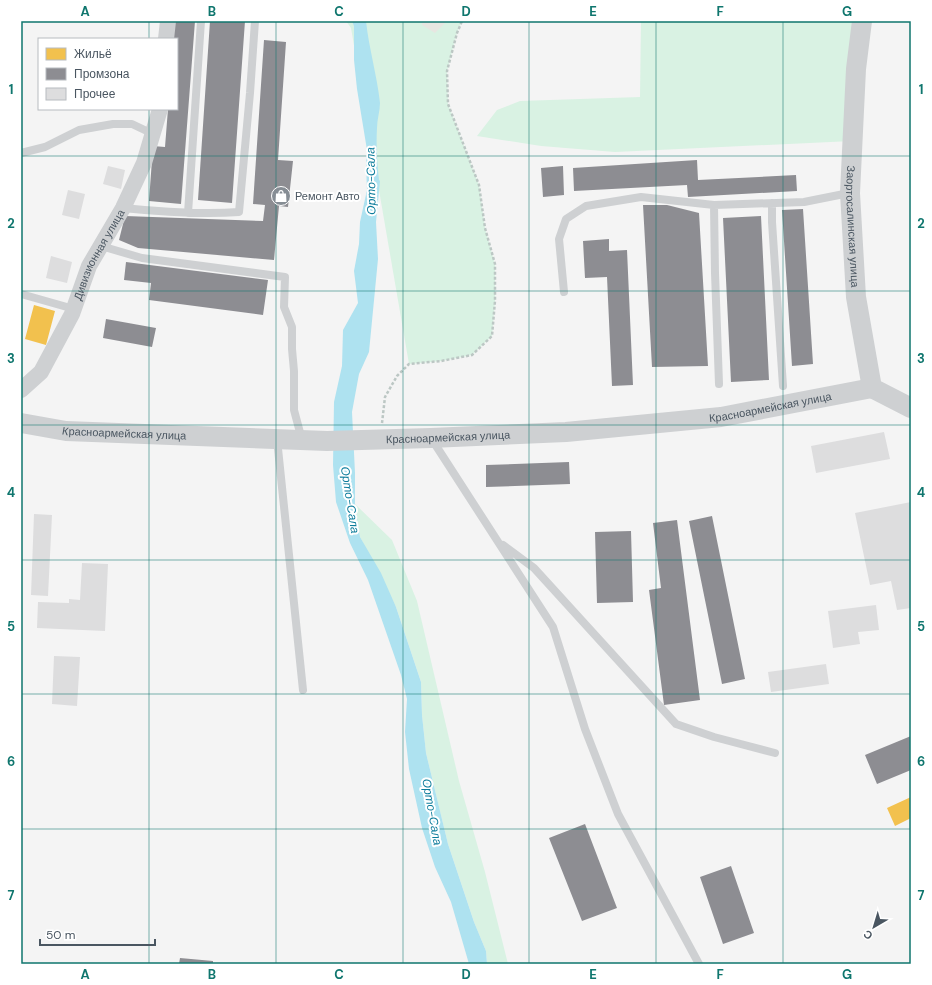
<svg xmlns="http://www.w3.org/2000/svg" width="932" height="985" font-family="'DM Sans',sans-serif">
  <rect width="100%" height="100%" fill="#f4f4f4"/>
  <path fill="#d9f2e3" d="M346 21H462L457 33 447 71 448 104 479 185 485 228 495 264V301L492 336 472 355 441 361 409 364 351 28Z
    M641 21H861L852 141 615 152 541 146 477 136 497 110 520 101 640 97Z
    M355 504 392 540 417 601 459 781 485 872 508 964H487L486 951 474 922 448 844 426 753 422 715 421 682 396 607 360 537Z"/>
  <path fill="#e7e6e1" d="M422 21H447L435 33 422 25Z"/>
  <path fill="#aee2f0" d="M352 21H366C369 49 377 75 380 103 380 111 377 119 377 128 376 145 377 162 379 180L380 181 376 222 378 259 369 352 359 374 352 412 355 473V504L360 537 381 573 396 607 421 682 422 715 426 753 448 844 474 922 486 951 487 964H469L451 902 435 867 422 828 409 769 405 732 407 699 401 675 368 580 350 543 336 502 333 465 334 402 342 366 343 330 358 303 354 271 359 244 360 222 367 190 366 164 367 150 357 89 354 60V26Z"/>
  <path fill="#f2c14e" d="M34 305 55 311 46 345 25 339Z
    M911 797V818L895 826 887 808Z"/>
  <path fill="#8d8d92" d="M175 21H195L181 204 149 201 153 146 165 147 168 109H177V39H173Z
    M210 21H245L232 203 198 200Z
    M264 40 286 42 278 160 293 161 288 207 279 206 274 260 138 248 119 240 125 216 263 221 265 205 253 204Z
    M697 160 698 180 796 175 797 191 688 197 687 185 574 191 573 168Z
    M563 166 564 195 543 197 541 168Z
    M643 205H667L699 213 708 366 652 367Z
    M803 209 813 364 792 366 782 210Z
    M761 216 769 380 731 382 723 218Z
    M609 239V251L627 250 633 385 612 386 607 277 585 278 583 241Z
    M126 262 268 280 263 315 149 300 151 283 124 280Z
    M106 319 156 328 152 347 103 338Z
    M569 462 570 484 486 487V465Z
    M712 516 745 679 722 684 689 521Z
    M677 520 700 700 664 705 649 590 661 588 653 523Z
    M631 531 633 602 597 603 595 532Z
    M911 736V770L877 784 865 755Z
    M585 824 617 908 582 921 549 838Z
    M731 866 754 933 723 944 700 877Z
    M180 958 213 961V964H179Z"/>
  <path fill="#ddddde" d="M108 166 125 170 121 189 103 184Z
    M68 190 85 194 79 219 62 215Z
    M51 256 72 262 67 283 46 278Z
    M884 432 890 459 816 473 811 446Z
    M911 502V608L897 610 891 581 870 585 855 513Z
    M34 514 52 515 48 596 31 595Z
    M82 563 108 564 105 631 37 628 38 602 69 603V599L80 600Z
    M876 605 879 630 858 632 860 644 833 648 828 611Z
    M54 656 80 657 77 706 52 704Z
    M826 664 829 684 771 692 768 672Z"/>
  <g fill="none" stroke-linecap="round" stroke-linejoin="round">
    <path stroke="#bcc7c4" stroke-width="2.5" stroke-dasharray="3 2" stroke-linecap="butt" d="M382 423 385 397 397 376 409 364 441 361 472 355 492 336 495 301V264L485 228 479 185 448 104 447 71 457 33 462 21"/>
    <path stroke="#ced0d2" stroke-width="8" d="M21 153 45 147 79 130 113 124H132L153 134
      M772 203V222L783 386
      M714 205 715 273 719 384
      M123 208C162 212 200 215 239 212L250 93 255 21
      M188 213 201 21
      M101 246 142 258 285 277 284 307 292 327V349L294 371V410L302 440
      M564 292 559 239 566 219 586 206 641 197 714 205 804 202 849 193
      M21 294 74 309
      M431 438 553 627 585 729 618 814 699 964
      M277 439 303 690
      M503 545 534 568 676 724 714 737 775 753"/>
    <g stroke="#ced0d2" stroke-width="16">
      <path d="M166 39 168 21"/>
      <path id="s1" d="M21 390 41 372 72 314 89 266 123 208 144 163 160 109"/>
    </g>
    <g stroke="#ced0d2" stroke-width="20">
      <path id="s2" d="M862 21 856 69 850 193 856 297 872 388 911 408"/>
      <path id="s3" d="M21 423 66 431 327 441 431 438 566 432 721 417 872 388"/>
    </g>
  </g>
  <path fill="none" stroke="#0f766e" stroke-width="1" stroke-opacity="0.55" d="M149 21V39M276 21V964M403 21V964M529 21V964M656 21V964M783 21V964M149 109V964M21 156H911M21 291H911M21 425H911M21 560H911M21 694H911M21 829H911"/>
  <defs>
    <symbol id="shop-disc" viewBox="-11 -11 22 22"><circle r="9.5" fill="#868d94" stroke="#fff"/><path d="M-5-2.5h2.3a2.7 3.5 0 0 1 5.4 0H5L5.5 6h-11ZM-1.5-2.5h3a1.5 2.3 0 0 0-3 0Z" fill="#fff"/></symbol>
  </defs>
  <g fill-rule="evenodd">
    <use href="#shop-disc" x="270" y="185" width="22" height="22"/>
  </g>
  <g text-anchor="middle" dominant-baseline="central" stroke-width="4" stroke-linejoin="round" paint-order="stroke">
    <g font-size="11" fill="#4a5661" stroke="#fff" text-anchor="start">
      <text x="295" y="196">Ремонт Авто</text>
    </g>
    <g font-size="11" fill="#4a5661" stroke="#fff">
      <text stroke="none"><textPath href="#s2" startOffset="206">Заортосалинская улица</textPath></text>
      <text stroke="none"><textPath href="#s1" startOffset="158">Дивизионная улица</textPath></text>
      <text stroke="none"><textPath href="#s3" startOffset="752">Красноармейская улица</textPath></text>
      <text stroke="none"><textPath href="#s3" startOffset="104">Красноармейская улица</textPath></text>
      <text stroke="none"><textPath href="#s3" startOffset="428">Красноармейская улица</textPath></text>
    </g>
    <g font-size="12" font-style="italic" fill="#0c7c9b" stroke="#fff">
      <text transform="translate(371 181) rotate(-91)">Орто-Сала</text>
      <text transform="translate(350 500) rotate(81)">Орто-Сала</text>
      <text transform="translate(432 812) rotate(80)">Орто-Сала</text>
    </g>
  </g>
  <rect width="932" height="985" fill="none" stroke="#ffffff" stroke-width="44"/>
  <rect x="38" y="38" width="140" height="72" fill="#ffffff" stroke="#b7bbc0"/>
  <rect x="46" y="48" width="20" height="12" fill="#f2c14e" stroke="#b7bbc0"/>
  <text x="74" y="58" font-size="12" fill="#4a5661">Жильё</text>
  <rect x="46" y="68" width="20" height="12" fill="#8d8d92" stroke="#b7bbc0"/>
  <text x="74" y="78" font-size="12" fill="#4a5661">Промзона</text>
  <rect x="46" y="88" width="20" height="12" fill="#ddddde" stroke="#b7bbc0"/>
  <text x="74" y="98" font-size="12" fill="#4a5661">Прочее</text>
  <g transform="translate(874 927) rotate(218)" stroke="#ffffff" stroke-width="3" paint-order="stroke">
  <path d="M0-3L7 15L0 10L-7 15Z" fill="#4a5661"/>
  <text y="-6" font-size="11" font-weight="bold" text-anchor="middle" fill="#4a5661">С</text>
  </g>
  <path d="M40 939v6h115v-6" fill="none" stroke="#4a5661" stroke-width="2"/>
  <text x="46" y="939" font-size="12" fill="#4a5661" stroke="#ffffff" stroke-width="3" paint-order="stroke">50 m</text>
  <rect x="22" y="22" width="888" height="941" fill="none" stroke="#0f766e" stroke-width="1.5"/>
  <g font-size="13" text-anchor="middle" font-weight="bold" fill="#0f766e">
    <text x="85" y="16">A</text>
    <text x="212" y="16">B</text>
    <text x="339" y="16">C</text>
    <text x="466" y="16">D</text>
    <text x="593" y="16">E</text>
    <text x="720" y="16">F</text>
    <text x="847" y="16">G</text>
    <text x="11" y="94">1</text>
    <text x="921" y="94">1</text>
    <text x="11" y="228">2</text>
    <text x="921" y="228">2</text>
    <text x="11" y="363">3</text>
    <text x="921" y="363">3</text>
    <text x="11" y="497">4</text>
    <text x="921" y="497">4</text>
    <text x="11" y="631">5</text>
    <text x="921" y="631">5</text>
    <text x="11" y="766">6</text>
    <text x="921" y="766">6</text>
    <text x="11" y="900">7</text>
    <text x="921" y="900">7</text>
    <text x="85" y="979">A</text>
    <text x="212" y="979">B</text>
    <text x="339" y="979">C</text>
    <text x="466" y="979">D</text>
    <text x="593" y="979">E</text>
    <text x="720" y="979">F</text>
    <text x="847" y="979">G</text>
  </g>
</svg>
